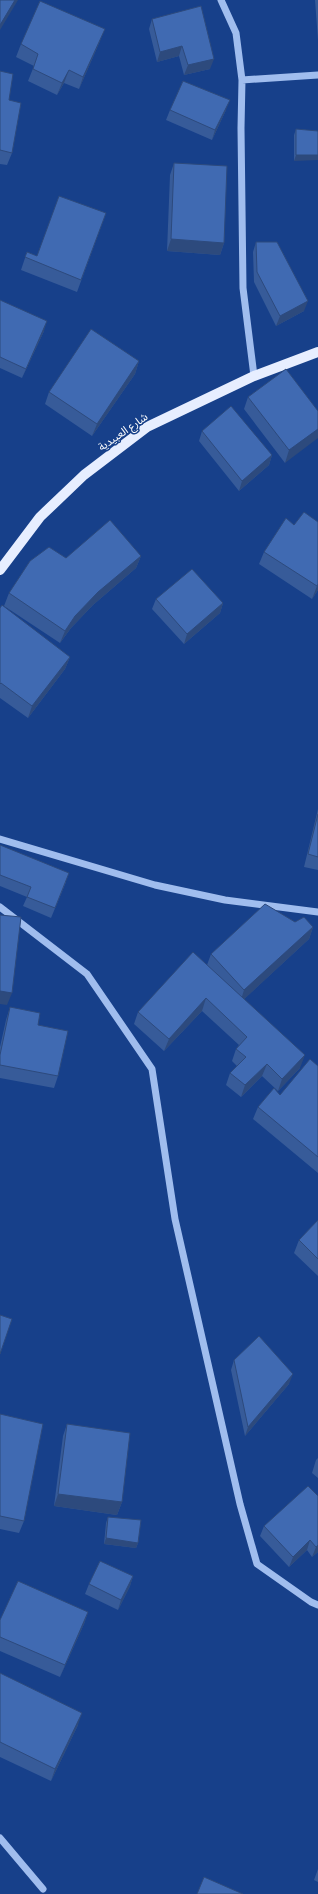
<svg xmlns="http://www.w3.org/2000/svg" width="318" height="1894" font-family="'Roboto Condensed','Noto Sans Arabic',sans-serif">
  <rect width="100%" height="100%" fill="#17408a"/>
  <g fill="none" stroke-linecap="round" stroke-linejoin="round">
    <path stroke="#a0bdee" stroke-width="7" d="M221 0 236 33 242 80 241 128 243 288 254 376
      M242 80 318 75
      M0 839 155 885 225 900 318 912
      M0 907 87 974 152 1069 175 1219 240 1504 257 1564 311 1602 318 1605
      M0 1838 43 1889"/>
    <path stroke="#e7eeff" stroke-width="10" d="M0 570 40 517 84 475 147 427 254 376 318 352"/>
  </g>
  <path fill="#375b99" d="M315 0H318V40Z
    M152 19 210 69 184 75 179 56 157 62 149 29Z
    M100 41 79 89 64 83 57 95 28 81 34 66 16 57 21 44Z
    M0 71 9 100 12 153 7 165 0 164Z
    M170 110H226L212 140 166 120Z
    M296 129 318 131 294 161V135Z
    M174 163 224 243 220 255 167 251 170 175Z
    M106 213 77 292 21 270 27 252 37 256Z
    M256 242 304 311 276 326 254 282 253 252Z
    M0 300 44 331 22 378 0 368Z
    M139 361 135 374 92 436 45 404 49 392Z
    M248 397 318 411 285 463 244 409Z
    M202 431 272 455 269 465 239 491 199 441Z
    M318 522V590L312 599 259 564 264 552 294 525Z
    M141 556 136 568 93 605 71 628 60 643 4 606 9 593 66 558Z
    M156 599 223 603 220 613 184 644 152 609Z
    M0 608 70 657 65 669 28 718 0 698Z
    M318 809V870L304 867Z
    M0 845 66 882 51 918 23 906 27 897 0 886Z
    M295 922 313 927 309 939 244 999 300 1068 278 1091 262 1076 241 1097 226 1085 230 1073 237 1066 232 1061 236 1049 239 1045 202 1011 164 1051 134 1024 138 1012 207 965 211 954Z
    M10 1007 38 1025 58 1076 54 1088 0 1078V1047L6 1020Z
    M318 1066V1173L253 1119 258 1107 280 1095Z
    M318 1220V1276L294 1253 299 1240Z
    M234 1360 289 1384 245 1436 231 1370Z
    M0 1414 24 1521 19 1533 0 1529Z
    M67 1424 122 1502 117 1515 54 1506 63 1436Z
    M318 1458V1478L312 1473 316 1460Z
    M318 1496V1552L312 1557 307 1550 289 1567 260 1536 264 1526Z
    M108 1517 138 1543 136 1548 104 1544 106 1523Z
    M133 1576 130 1586 118 1610 85 1594 89 1584Z
    M88 1612 84 1624 60 1677 0 1651V1620Z
    M0 1673 78 1725 51 1781 0 1757Z
    M318 1869V1882L314 1880Z"/>
  <path fill="#2d4a7d" d="M15 0H18L0 30V25Z
    M105 29 100 41 79 89 83 77Z
    M182 46 179 56 157 62 160 52Z
    M214 59 210 69 184 75 188 65Z
    M69 70 64 83 57 95 62 83Z
    M230 100 226 110 212 140 215 130Z
    M296 155H318V160L294 161Z
    M171 239 224 243 220 255 167 251Z
    M308 301 304 311 276 326 280 316Z
    M47 321 44 331 22 378 26 369Z
    M139 361 135 374 92 436 97 424Z
    M318 429V438L285 463 289 450Z
    M272 455 269 465 239 491 242 481Z
    M141 556 136 568 93 605 71 628 60 643 65 631 75 616 98 592Z
    M318 584V590L312 599 317 586Z
    M223 603 220 613 184 644 187 634Z
    M70 657 65 669 28 718 32 706Z
    M313 927 309 939 240 1003 244 990Z
    M0 991 12 993 7 1005 0 1004Z
    M206 998 202 1011 164 1051 169 1039Z
    M305 1055 300 1068 278 1091 282 1079Z
    M267 1064 262 1076 241 1097 245 1085Z
    M293 1374 289 1384 245 1436 248 1427Z
    M58 1494 122 1502 117 1515 54 1506Z
    M106 1538 138 1543 136 1548 104 1544Z
    M310 1540 307 1550 289 1567 293 1557Z
    M318 1545V1552L312 1557 316 1547Z
    M133 1576 130 1586 118 1610 121 1600Z
    M88 1612 84 1624 60 1677 65 1665Z
    M82 1713 78 1725 51 1781 55 1769Z"/>
  <path fill="#406ab2" stroke="#2d4a7d" d="M0 0H15L0 25Z
    M40 1 105 29 83 77 69 70 62 83 33 69 38 54 21 44Z
    M201 6 214 59 188 65 182 46 160 52 152 19Z
    M0 71 13 74 9 100 21 103 12 153 0 150Z
    M183 81 230 100 215 130 170 110Z
    M296 129 318 131V155H296Z
    M174 163 227 166 224 243 171 239Z
    M59 196 106 213 81 280 25 257 27 252 37 256Z
    M256 242H277L308 301 280 316 257 272Z
    M0 300 47 321 26 369 0 357Z
    M91 329 139 361 97 424 49 392Z
    M286 369 318 411V429L289 450 248 397Z
    M231 406 272 455 242 481 202 431Z
    M304 512 318 522V584L317 586 264 552 286 518 294 525Z
    M110 520 141 556 98 592 75 616 65 631 9 593 30 561 49 547 66 558Z
    M192 569 223 603 187 634 156 599Z
    M2 605 70 657 32 706 1 683 0 684V608Z
    M318 814V857L308 854Z
    M0 845 69 873 55 908 27 897 31 887 0 875Z
    M265 904 295 922 304 917 313 927 244 990 211 954Z
    M0 915 21 917 12 993 0 991Z
    M193 952 305 1055 282 1079 267 1064 245 1085 230 1073 246 1057 236 1049 247 1037 206 998 169 1039 138 1012Z
    M10 1007 40 1013 38 1025 68 1031 58 1076 0 1065V1055Z
    M310 1059 318 1066V1157L258 1107 274 1088 280 1095Z
    M318 1220V1259L299 1240Z
    M0 1315 12 1319 0 1354Z
    M259 1336 293 1374 248 1427 234 1360Z
    M0 1414 43 1424 24 1521 0 1516Z
    M67 1424 130 1433 122 1502 58 1494Z
    M308 1486 318 1496V1545L316 1547 310 1540 293 1557 264 1526Z
    M108 1517 141 1520 138 1543 106 1538Z
    M100 1561 133 1576 121 1600 89 1584Z
    M18 1581 88 1612 65 1665 0 1637V1620Z
    M0 1673 82 1713 55 1769 0 1742Z
    M204 1877 243 1894H197Z"/>
  <g text-anchor="middle" dominant-baseline="central" stroke-width="3" stroke-linejoin="round" paint-order="stroke">
    <g font-size="11" fill="#fff" stroke="#17408a">
      <text transform="translate(123 432) rotate(-35)">شارع العبيدية</text>
    </g>
  </g>
</svg>
